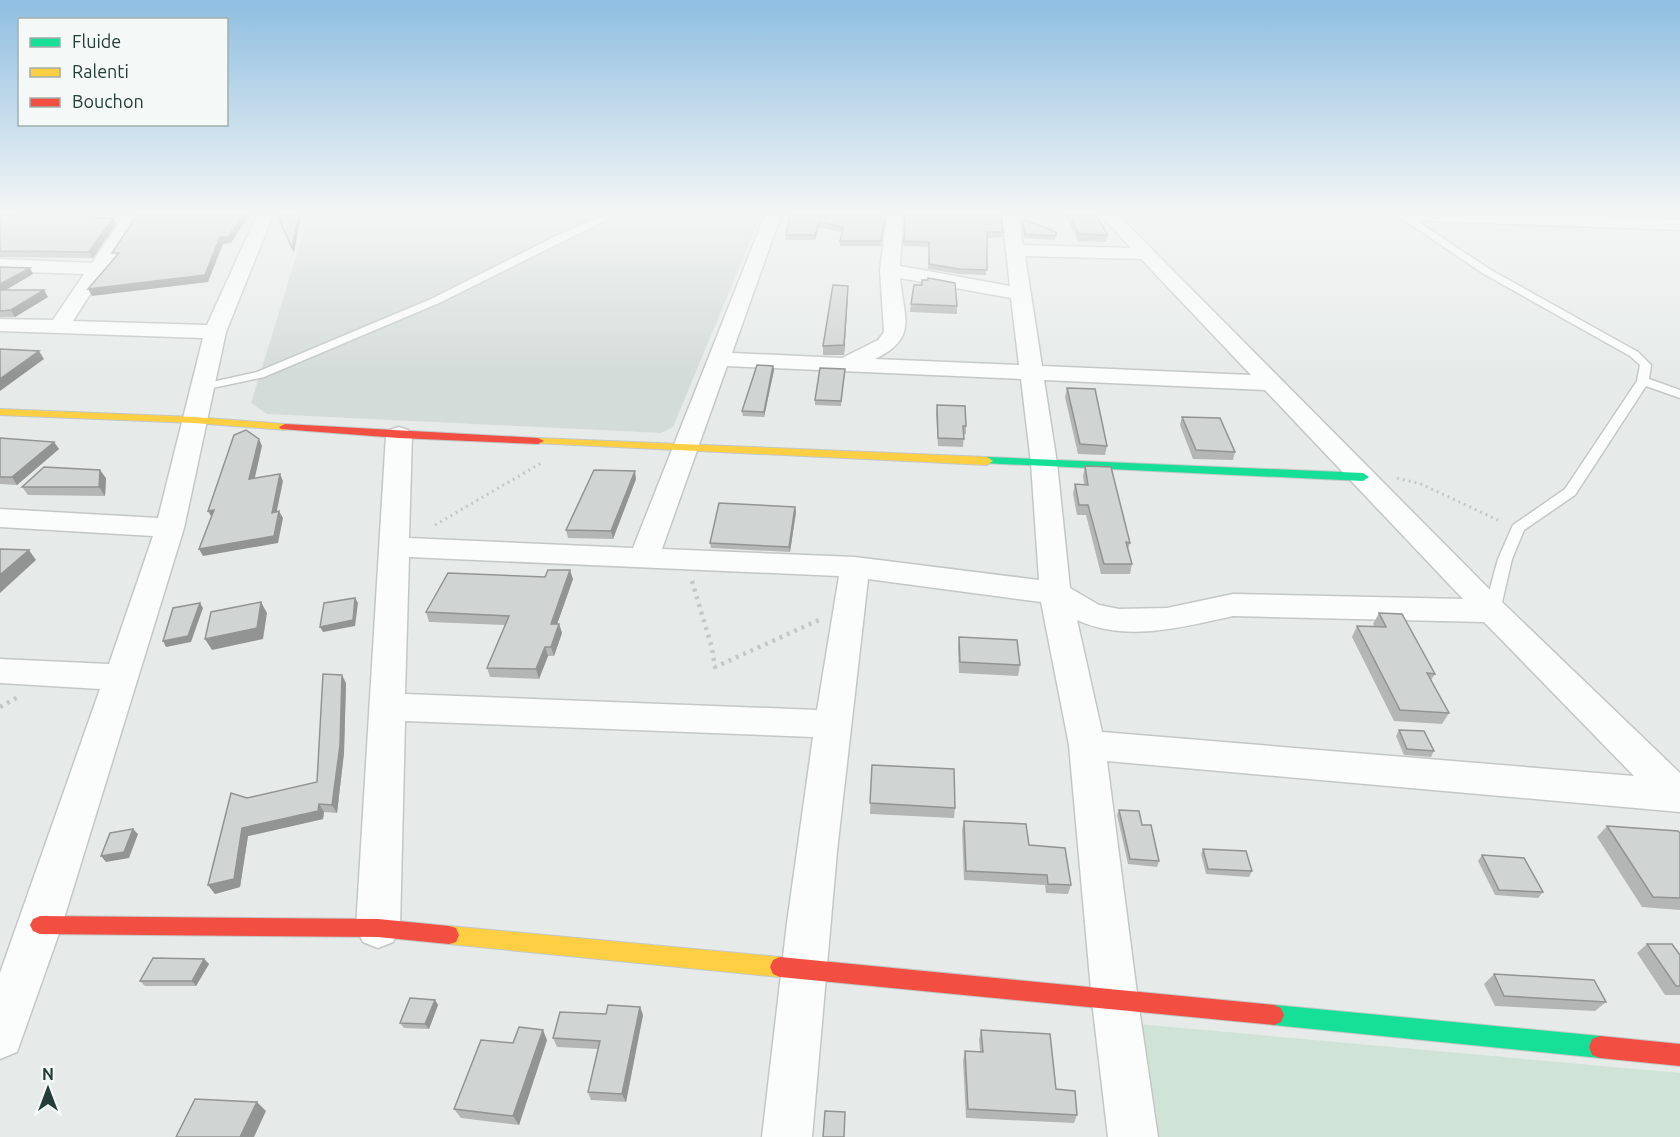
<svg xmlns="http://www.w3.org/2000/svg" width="1680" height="1137" font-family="Ubuntu,sans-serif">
  <rect width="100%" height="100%" fill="#e6ebe9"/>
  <path fill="#d4dcd9" d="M309 215H761L673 427 661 433 267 414 251 403Z"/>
  <path fill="#d0e3d7" d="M1138 1024 1680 1073V1137H1154Z"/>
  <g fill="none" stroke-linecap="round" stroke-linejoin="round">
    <defs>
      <path id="lane" d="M605 215H616L439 303 264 377 203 390 197 387 203 384 257 372 431 299 558 235Z
        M1401 215H1408L1491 270 1638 352 1651 365 1649 379 1680 390V398L1646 386 1575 495 1524 530 1512 559 1500 611 1498 615H1486L1484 611 1498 559 1513 525 1565 489 1637 381 1640 365 1630 356 1484 274 1401 218Z"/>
      <path id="street" d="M0 215H141L73 321 207 325 257 215H273L226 332 184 528 62 925 17 1052 0 1059V973L100 689 0 683V659L109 664 153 536 0 527V509L158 518 203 338 0 331V319L53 320 84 274 0 271V259L92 263 120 222 0 220Z
        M765 215H781L732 353 842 358 878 340 884 332 880 270 887 215H903L900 266 1010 286 1002 215H1018L1023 245 1131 248 1101 215H1118L1503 603 1680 773V812L1107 761 1138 1001 1158 1137H1108L1092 1001 1069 745 1041 602 868 579 837 851 812 1137H762L787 923 813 737 405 721 400 928 393 942 378 948 363 942 356 928 386 435 390 430 399 427 408 430 412 435 409 538 633 548ZM1025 256 1141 259 1251 375 1042 366ZM900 278 1011 298 1019 365 875 359C918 338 904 319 900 278ZM727 366 1021 379 1031 463 1039 580 855 557 662 549ZM1044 380 1265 390 1463 599 1233 594 1167 608 1119 609 1099 605 1070 588 1057 463ZM409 557 839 576 817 710 405 694ZM1233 616 1484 622 1634 776 1102 732 1077 620C1126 643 1183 627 1233 616Z
        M1395 215H1543L1680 220V230L1403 220 1397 219Z"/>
      <path id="fast" d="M987 457 1363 473 1369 477 1363 481 983 463 981 461 983 459Z
        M1274 1005 1600 1036 1608 1039 1611 1047 1608 1055 1600 1058 1274 1025 1267 1022 1264 1015 1267 1008Z"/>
      <path id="slow" d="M0 409 194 417 285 424 291 427 285 430 194 423 0 415Z
        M538 438 987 457 993 461 987 465 534 443V439Z
        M449 926 780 957 787 960 790 967 787 974 780 977 449 944 442 942 439 935 442 928Z"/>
      <path id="jam" d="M285 424 538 438 544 441 538 444 399 438 281 429 279 427Z
        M40 916 378 919 449 926 456 928 459 935 456 942 449 944 378 937 40 934 33 931 30 925 33 919Z
        M780 957 1274 1005 1281 1008 1284 1015 1281 1022 1274 1025 780 977 773 974 770 967 773 960Z
        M1600 1036 1680 1044V1066L1600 1058 1592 1055 1589 1047 1592 1039Z"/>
    </defs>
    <use href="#lane" stroke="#c3c8c6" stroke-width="3"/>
    <use href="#street" stroke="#c3c8c6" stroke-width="3"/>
    <use href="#fast" stroke="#c1c8c6" stroke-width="2"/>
    <use href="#slow" stroke="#c1c8c6" stroke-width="2"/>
    <use href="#jam" stroke="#c1c8c6" stroke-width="2"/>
    <path stroke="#c2cac8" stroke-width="3" stroke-dasharray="2 4" stroke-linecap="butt" d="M1397 478 1421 484 1500 521
      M435 525 543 462"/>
    <path stroke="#c2cac8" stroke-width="4.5" stroke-dasharray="3 5" stroke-linecap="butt" d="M692 581 712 648 715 667 819 620
      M0 707 18 697"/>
    <use href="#lane" fill="#fbfcfc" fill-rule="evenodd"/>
    <use href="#street" fill="#fbfcfc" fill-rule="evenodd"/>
    <use href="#fast" fill="#16e098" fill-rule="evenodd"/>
    <use href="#slow" fill="#ffcf43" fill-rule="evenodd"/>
    <use href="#jam" fill="#f24e42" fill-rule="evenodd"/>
  </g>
  <path fill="#b3b6b5" d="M790 215H885L881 246H840L842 232 819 227 815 240H786V235Z
    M905 215 1003 232 1002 237 987 238 986 275 959 274 928 269 929 247 903 246Z
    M1065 215H1100L1099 219 1108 235 1106 242 1078 241Z
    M0 216 113 218 116 224 93 258 0 257Z
    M1022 219 1056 232 1055 240 1024 238 1022 223Z
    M0 267 33 274 6 290H44L48 297 15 317H0Z
    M928 280 957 306V314L910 312 911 304 922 285Z
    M848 295 844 355H823V346Z
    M773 366 774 370 764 417 743 416 742 411Z
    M845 369 841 406 815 405V400Z
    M1067 388 1107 446 1105 455 1078 454 1065 397Z
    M937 405 966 426V434H964L963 447 938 446 936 413Z
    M1182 417 1235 452 1233 460 1193 459 1180 425Z
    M0 438 54 442 59 449 17 485 0 484Z
    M1085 466 1130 543 1128 549 1132 564 1130 574H1101L1086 515H1077L1073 494 1075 484H1084L1083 476Z
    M106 478 105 496 28 495 22 487Z
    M636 479 613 539 568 538 566 530Z
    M795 507 796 512 790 552 711 548 710 543Z
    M545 577 573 579 557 624H559L562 633 554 656H548L539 679 490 677 487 668 505 625 429 622 426 612Z
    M1379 613 1435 674 1431 680 1449 713 1442 724 1394 721 1352 637 1357 626 1375 627 1373 624Z
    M959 637 1020 665 1018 676 959 673 958 648Z
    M346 683 344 753 337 813 324 812 323 819 248 836 240 887 215 894 208 885 247 798 317 782Z
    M1399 730 1434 751 1431 757 1404 755 1396 736Z
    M872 765 955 808 954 818 870 814Z
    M1119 810 1142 825 1159 861 1157 867 1128 864 1117 815Z
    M964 821 1029 845 1071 885 1068 894 1046 893 1045 885 964 880 962 830Z
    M1607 826 1680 833V910L1642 907 1597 837Z
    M1203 849 1252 871 1249 877 1206 874 1201 854Z
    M1482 855 1543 892 1538 898 1495 895 1478 861Z
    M1647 944 1680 955V995H1665L1637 953Z
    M204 959 209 964 196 986H145L140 981Z
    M1494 974 1606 1002 1595 1011 1495 1006 1484 984Z
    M435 1000 438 1005 429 1029 404 1028 400 1023Z
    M640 1007 643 1015 626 1102 591 1100 588 1092 598 1049 557 1047 553 1038Z
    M981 1030 1056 1089 1077 1115 1074 1123 966 1118 963 1061 965 1051 980 1052 979 1040Z
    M547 1040 519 1125 461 1118 454 1109 513 1043Z"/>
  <path fill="#929494" d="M243 215H249L231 243 223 244 208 282 92 296 88 289 220 237Z
    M299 215H301L294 253 292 248Z
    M113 218 116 224 93 258 89 252Z
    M819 222V227L815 240V235Z
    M30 268 33 274 0 293V284Z
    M848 286V295L844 355V345Z
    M44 290 48 297 15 317 11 310Z
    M39 351 44 359 0 391V379Z
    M773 366 774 370 764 417V412Z
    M259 439 262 446 253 486 249 479Z
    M54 442 59 449 17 485 12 477Z
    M100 470 106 478 105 496 99 487Z
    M635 471 636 479 613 539 611 531Z
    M280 474 283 481 275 520 272 513Z
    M795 507 796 512 790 552 789 547Z
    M214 510 212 518 208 511Z
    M279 511 283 518 278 543 203 556 199 549Z
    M29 550 36 560 0 593V575Z
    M570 570 573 579 554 633 551 624Z
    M355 598 358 603 355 626 323 632 320 627Z
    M261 602 267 613 263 639 212 650 205 639Z
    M200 603 203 608 191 642 166 647 163 641Z
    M559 624 562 633 554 656 551 647Z
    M545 647 548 656 539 679 536 669Z
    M342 675 346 683 344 753 337 813 332 805Z
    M319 804 324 812 323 819 248 836 240 887 215 894 208 885 242 828Z
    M133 829 138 834 129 858 106 862 101 856Z
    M204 959 209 964 196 986 192 981Z
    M435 1000 438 1005 429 1029 425 1024Z
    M640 1007 643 1015 626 1102 622 1094Z
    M543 1030 547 1040 519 1125 513 1116Z
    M257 1102 266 1111 254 1137H240Z"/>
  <path fill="#d0d4d3" stroke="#929494" stroke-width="1.5" d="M137 215H243L228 237H220L205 275 88 289 119 253H112Z
    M278 215H299L292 248 278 217Z
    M790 215H885L881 241H840L843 227 819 222 815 235H786Z
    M905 215H1001L1003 232H987V270L959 269 929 264V242L904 241Z
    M1069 215H1100H1096L1108 235 1079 234Z
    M0 216 113 218 89 252 0 251Z
    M1022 219 1056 232V236L1025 234Z
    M0 267 30 268 0 284Z
    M928 278 955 283 957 306 911 304 914 285H922V280H928Z
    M833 285 848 286 844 345 823 346Z
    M0 290H44L11 310 0 311Z
    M0 349 39 351 0 379Z
    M757 365 773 366 764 412 742 411Z
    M820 368 845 369 841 401 815 400Z
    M1067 388 1095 389 1107 446 1080 444Z
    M937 405 965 406 966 426H963L964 439 938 438Z
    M1182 417 1220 418 1235 452 1196 450Z
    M246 430 259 439 249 479 280 474 272 513 279 511 274 536 199 549 214 510 208 511 234 435Z
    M0 438 54 442 12 477H0Z
    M1085 466 1111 467 1130 543 1126 542 1132 564H1104L1088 505H1079L1075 484 1088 485Z
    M44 467 100 470 99 487H22Z
    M594 470 635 471 611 531 566 530Z
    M719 503 795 507 789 547 710 543Z
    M0 549 29 550 0 575Z
    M548 570H570L551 624H559L551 647H545L536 669 487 668 509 616 426 612 448 573 545 577Z
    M355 598 353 620 320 627 324 603Z
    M261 602 257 628 205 639 211 612Z
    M200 603 188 636 163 641 173 608Z
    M1379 613 1402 614 1435 674 1427 673 1449 713 1400 710 1357 626 1386 627Z
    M959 637 1017 640 1020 665 960 662Z
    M323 674 342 675 340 745 332 805 319 804 318 811 242 828 234 879 208 885 231 793 247 798 317 782Z
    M1399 730 1424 731 1434 751 1407 749Z
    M872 765 954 769 955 808 870 803Z
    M1119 810 1139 811 1142 825H1151L1159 861 1130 859Z
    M964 821 1026 824 1029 845 1065 848 1071 885 1048 884 1047 875 966 871Z
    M1607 826 1678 831 1680 833V898L1653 897Z
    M133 829 124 852 101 856 110 833Z
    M1203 849 1246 851 1252 871 1208 869Z
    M1482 855 1524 858 1543 892 1499 890Z
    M1647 944H1672L1680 955V986H1676Z
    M153 958 204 959 192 981H140Z
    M1494 974 1594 980 1606 1002 1504 996Z
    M410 998 435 1000 425 1024 400 1023Z
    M608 1005 640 1007 622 1094 588 1092 600 1041 553 1038 560 1012 606 1014Z
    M519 1027 543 1030 513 1116 454 1109 481 1040 513 1043Z
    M981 1030 1050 1034 1056 1089 1075 1091 1077 1115 968 1109 965 1051 983 1052Z
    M195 1099 257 1102 240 1137H176Z
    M825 1111 845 1112 844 1137H823Z"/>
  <linearGradient id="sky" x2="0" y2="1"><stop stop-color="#8ebee1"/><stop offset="0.57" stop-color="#f4f6f5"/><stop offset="1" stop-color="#f4f6f5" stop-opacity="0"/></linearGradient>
  <rect width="1680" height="374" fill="url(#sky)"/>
  <rect x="18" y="18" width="210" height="108" fill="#f4f9f7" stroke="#a1aeab" stroke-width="1.5"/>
  <rect x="30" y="38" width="30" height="9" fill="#16e098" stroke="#a1aeab" stroke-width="1.5"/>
  <text x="72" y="48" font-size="18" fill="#243d38">Fluide</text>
  <rect x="30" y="68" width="30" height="9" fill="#ffcf43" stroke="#a1aeab" stroke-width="1.5"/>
  <text x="72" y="78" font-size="18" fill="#243d38">Ralenti</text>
  <rect x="30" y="98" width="30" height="9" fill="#f24e42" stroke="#a1aeab" stroke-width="1.5"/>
  <text x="72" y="108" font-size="18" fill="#243d38">Bouchon</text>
  <g transform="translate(48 1089)" stroke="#f4f9f7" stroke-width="4.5" paint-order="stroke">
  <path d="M0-4.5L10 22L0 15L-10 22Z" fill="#243d38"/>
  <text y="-9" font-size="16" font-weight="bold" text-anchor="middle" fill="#243d38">N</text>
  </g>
</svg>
